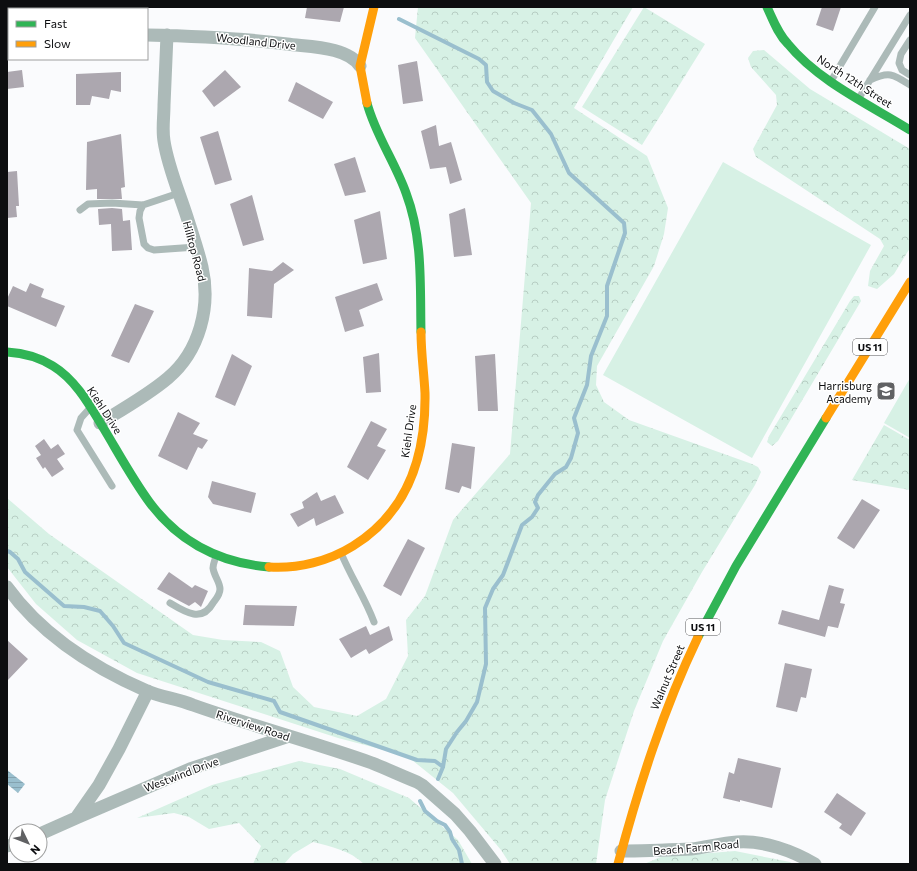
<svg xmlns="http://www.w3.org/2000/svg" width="917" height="871" font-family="Commissioner,sans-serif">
  <defs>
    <pattern id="forest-crowns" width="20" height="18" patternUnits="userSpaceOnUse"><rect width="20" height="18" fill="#d7f1e5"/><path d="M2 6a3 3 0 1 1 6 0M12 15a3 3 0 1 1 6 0" fill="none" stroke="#b7cdc3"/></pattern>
    <pattern id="water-rules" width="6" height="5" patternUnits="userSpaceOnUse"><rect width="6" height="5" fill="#9abfce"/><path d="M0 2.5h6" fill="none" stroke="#84a3b0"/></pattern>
  </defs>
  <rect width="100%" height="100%" fill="#fafbfd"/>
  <path fill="#d7f1e5" d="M723 162 871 245 752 458 603 375Z
    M910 378V438L884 423Z"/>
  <path fill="url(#forest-crowns)" d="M418 7H633L574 108 647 156 668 208 664 234 654 266 597 366 596 385 604 402 629 420 752 464 758 467 761 472 755 485 702 572 663 641 634 711 605 800 596 864H510L501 850 453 793 407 756 338 738 137 673 77 640 36 604 7 567V498L49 534 193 635 223 640 261 642 280 651 293 687 314 707 357 716 386 699 408 656 406 620 425 596 453 520 510 454 531 203 415 38Z
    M644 7 705 44 642 145 582 107Z
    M764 50 810 89 910 149V248L894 274 877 289 868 286 870 271 884 246 880 239 756 157 753 149 777 105 776 95 751 67 748 58 753 51Z
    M854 296H859L861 301 778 441 772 446 767 442 769 436 850 301Z
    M884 425 910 440V490L852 480Z
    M299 761 340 769 409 798 458 840 472 864H364C349 850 332 847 313 842L293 854 284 864H253L261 846 239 823 209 829 189 817 174 813 137 818 212 785Z
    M735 851 790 862 793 864H644L661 857Z"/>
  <path fill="url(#water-rules)" d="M7 770 25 784 18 793 7 784Z"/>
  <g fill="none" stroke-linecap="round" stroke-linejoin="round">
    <path stroke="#9abfce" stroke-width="4" d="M399 19 479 59 486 65 487 82 493 91 514 103 532 110 551 134 569 173 624 223 625 233 607 286V316L591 356 587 385 574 418 578 433 571 458 566 467 555 474 538 495 535 502 538 508 532 517 522 525 503 575 493 589 485 608 486 664 477 702 466 721 457 732 446 749 443 767 438 779
      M7 551 10 552 18 559 25 572 64 606 84 607 100 611 113 626 124 643 208 682 274 701 280 712 417 760 435 761 443 767
      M420 801 425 811 437 821 445 825 450 832 452 839 459 850 462 864"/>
  </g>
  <path fill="#aca7af" d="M307 7H344L340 22 305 18Z
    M822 7H841L833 31 816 25Z
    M417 61 423 101 403 104 398 65Z
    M22 70 24 87 7 89V72Z
    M225 70 241 87 214 107 202 91Z
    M121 72V92L111 90 109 99 92 96 90 105H76V74Z
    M296 82 333 102 323 119 288 101Z
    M436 125 439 146 451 142 462 180 450 184 446 167 430 169 421 131Z
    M218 131 232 180 215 185 200 137Z
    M121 134 125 187 121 188 122 199H97V189L86 190 87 142Z
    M355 157 366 192 345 196 334 164Z
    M17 171 19 206H16L17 217 7 218V172Z
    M252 195 264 240 243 246 230 204Z
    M112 208 122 209 123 221 130 220 132 250 112 251 111 224 99 225 98 209Z
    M465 208 472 255 454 257 449 214Z
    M380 211 387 259 363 264 354 220Z
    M283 262 294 270 274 284 272 318 247 316 249 268 272 271Z
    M30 283 44 289 41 297 65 306 56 327 7 306V299L13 286 26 292Z
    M377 283 383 300 359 310 364 326 345 332 335 297Z
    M135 304 154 311 129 363 111 356Z
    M379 353 381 392 366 393 363 357Z
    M232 354 252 366 235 406 215 397Z
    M495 354 498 411H478L475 356Z
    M178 412 200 423 193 434 208 440 202 449 198 447 187 470 158 456Z
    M371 421 387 429 377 446 386 450 368 480 347 467Z
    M44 439 51 449 58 444 65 454 57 459 64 469 52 477 45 467 43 469 36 458 41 455 35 446Z
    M452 443 475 447 471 489 462 486 459 493 445 489Z
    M212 481 256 493 251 513 213 504 208 497Z
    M317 492 321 501 335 495 344 513 316 526 314 518 298 527 290 514 304 508 302 502Z
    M862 499 880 510 854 549 837 538Z
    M408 539 425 548 401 596 383 586Z
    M169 572 192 588 195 585 208 591 201 607 195 602 189 606 157 589Z
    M829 585 844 589 840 603 845 604 838 628 828 626 825 637 778 624 782 610 819 620Z
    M245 605 297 606 294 626 243 625Z
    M366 626 370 635 389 626 393 640 369 654 366 649 351 658 339 639Z
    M7 640 28 659 7 681Z
    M785 663 812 669 806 698 801 697 797 712 776 707Z
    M738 758 781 768 772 808 740 800V802L723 798 729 772 734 774Z
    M837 793 866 813 851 836 839 828 842 824 824 812Z"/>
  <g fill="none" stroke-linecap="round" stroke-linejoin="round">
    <path stroke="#acbab8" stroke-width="7" d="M910 40 901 54 899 63 902 70 910 75
      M870 80C889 71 893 74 910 85
      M831 81 875 7
      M859 98 910 15
      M143 205 140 211 139 218 144 244 148 248 154 250 196 247
      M80 210 88 204 112 203 143 205 179 193
      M90 408 81 418 77 430 112 486
      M341 553C351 577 365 598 374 622
      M170 603C185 612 202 623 213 603 216 599 220 595 220 589 220 582 214 576 213 568 213 564 215 560 216 556"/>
    <path stroke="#acbab8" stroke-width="13" d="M7 33H9
      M147 35C194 36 240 38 287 44 308 47 347 46 360 66
      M100 423C123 409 148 395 168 378 200 351 211 306 202 267 198 250 192 233 187 217 179 192 168 167 164 141 162 130 164 117 164 105 165 82 166 58 167 35
      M7 587C41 634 94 668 147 691 161 697 178 699 193 705 252 726 313 742 372 763 387 769 402 776 417 782L422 785 455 814 470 831 495 864
      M76 818 190 769 289 736
      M40 834 76 818 99 785 119 749 148 691
      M7 846 16 844
      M621 851C645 851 668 850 691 849 707 847 722 843 737 842 763 840 793 851 815 864"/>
    <path stroke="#30b455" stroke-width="9" d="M767 7C773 20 778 34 788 44 818 81 870 105 910 130
      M367 103C375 134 395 162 406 193 423 238 420 285 421 332
      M7 352C23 353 39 357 53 366 76 380 90 406 104 429 119 454 133 480 150 503 180 543 220 563 269 567
      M698 637 736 566 826 418"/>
    <path stroke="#ff9f0a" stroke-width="9" d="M367 103 360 66 374 7
      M826 418 910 282
      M269 567C298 569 329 561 353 546 408 512 426 455 425 393 424 373 421 353 421 332
      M618 864C639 786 663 710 698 637"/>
  </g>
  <defs>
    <symbol id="school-square" viewBox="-11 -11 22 22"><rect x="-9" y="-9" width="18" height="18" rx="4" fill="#606163" stroke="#fff"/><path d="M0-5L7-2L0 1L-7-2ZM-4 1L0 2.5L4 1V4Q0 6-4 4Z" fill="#fff"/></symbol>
  </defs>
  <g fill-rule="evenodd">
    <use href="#school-square" x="875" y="380" width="22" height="22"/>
  </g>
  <g text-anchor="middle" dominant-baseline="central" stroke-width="3" stroke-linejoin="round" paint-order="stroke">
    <g fill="#fff" stroke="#565658" stroke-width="1">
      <rect x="853" y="339" width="34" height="16" rx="3"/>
      <rect x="686" y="619" width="34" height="16" rx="3"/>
    </g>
    <g font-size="10" font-weight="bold" fill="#0d0e10">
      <text x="870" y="347">US 11</text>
      <text x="703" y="627">US 11</text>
    </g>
    <g font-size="11" fill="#0d0e10" stroke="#fff">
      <text transform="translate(256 41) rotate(6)">Woodland Drive</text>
      <text transform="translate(855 81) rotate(33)">North 12th Street</text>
      <text transform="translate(195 251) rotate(75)">Hilltop Road</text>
      <text transform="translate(105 410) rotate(57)">Kiehl Drive</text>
      <text transform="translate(408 431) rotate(-82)">Kiehl Drive</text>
      <text transform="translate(667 677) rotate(-67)">Walnut Street</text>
      <text transform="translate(253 725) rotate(18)">Riverview Road</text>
      <text transform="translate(181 774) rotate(-21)">Westwind Drive</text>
      <text transform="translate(696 847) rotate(-5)">Beach Farm Road</text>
    </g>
    <g font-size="11" fill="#0d0e10" stroke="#fff" text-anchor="end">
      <text x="872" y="385">Harrisburg<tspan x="872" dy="13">Academy</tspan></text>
    </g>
  </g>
  <rect width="917" height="871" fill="none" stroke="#0d0e10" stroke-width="16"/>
  <rect x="8" y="8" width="140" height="52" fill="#ffffff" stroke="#9e9f9f"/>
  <rect x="16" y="21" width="20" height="6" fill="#30b455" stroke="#9e9f9f"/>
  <text x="44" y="28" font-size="12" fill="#0d0e10">Fast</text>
  <rect x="16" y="41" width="20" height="6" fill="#ff9f0a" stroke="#9e9f9f"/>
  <text x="44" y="48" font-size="12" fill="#0d0e10">Slow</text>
  <g transform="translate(28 843) rotate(133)"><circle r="19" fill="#ffffff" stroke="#9e9f9f"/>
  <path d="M0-3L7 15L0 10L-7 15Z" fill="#606163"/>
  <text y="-6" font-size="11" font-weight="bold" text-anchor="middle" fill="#0d0e10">N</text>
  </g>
</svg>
